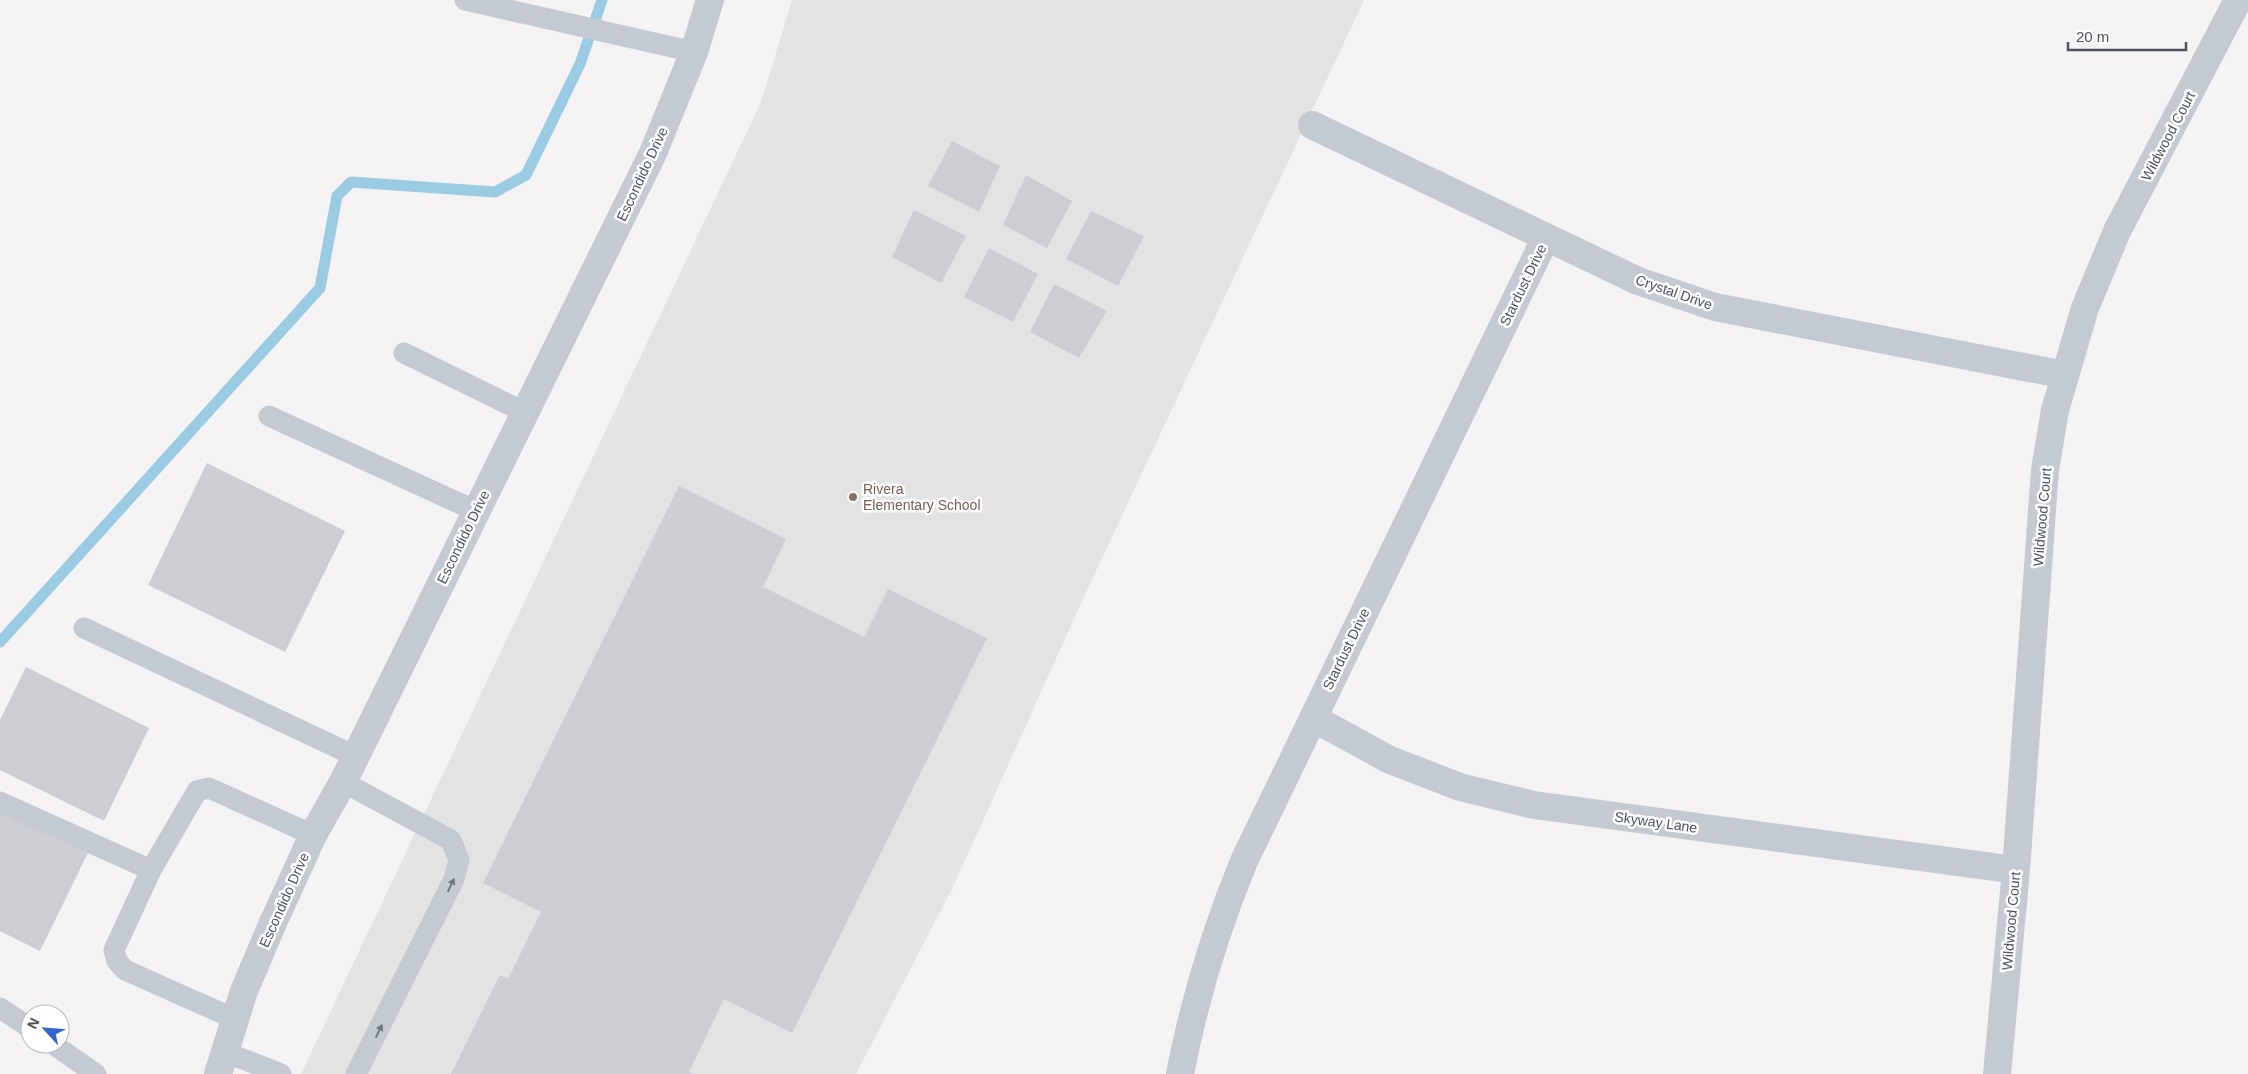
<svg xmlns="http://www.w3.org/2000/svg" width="2248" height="1074" font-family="Arial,sans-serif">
  <rect width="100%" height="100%" fill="#f4f2f2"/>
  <path fill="#e4e3e3" d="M792 0H1364L1088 588 953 887 856 1074H301L761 102Z"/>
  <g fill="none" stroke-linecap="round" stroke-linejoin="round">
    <path stroke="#9acbe2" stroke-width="11" d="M0 642 320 288 337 196 351 182 495 192 526 175 580 64 602 0"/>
  </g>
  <path fill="#cdced3" d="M952 141 1000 166 979 212 928 186Z
    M1026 175 1072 201 1047 248 1003 225Z
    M914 210 966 236 941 283 892 257Z
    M1091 211 1144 236 1118 286 1066 259Z
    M989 248 1038 274 1013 322 964 297Z
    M1054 284 1107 311 1079 358 1030 332Z
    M207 463 345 531 285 652 148 585Z
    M679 486 786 539 763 587 864 637 888 589 987 638 792 1033 724 999 689 1072 693 1074H451L500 975 508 979 541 912 483 883Z
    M26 667 149 728 104 821 0 770V720Z
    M0 811 88 853 40 951 0 931Z"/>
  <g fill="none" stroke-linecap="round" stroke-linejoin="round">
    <path stroke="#c4cad1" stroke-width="21" d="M465 0 694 52
      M404 353 524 412
      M269 416 476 511
      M84 628 355 756
      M343 782 451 840 459 860 454 879 356 1074
      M0 802 151 870
      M0 1008 30 1028
      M235 1019 125 970 117 961 114 950 151 870 197 791 209 788 313 835
      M53 1044 96 1074
      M225 1052 281 1074"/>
    <path stroke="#c4cad1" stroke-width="28" d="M1312 125 1638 281 1715 307 2065 375
      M1313 718 1390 760 1460 787 1534 805 2016 870
      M1180 1074C1194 1001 1216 929 1244 861L1546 237
      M1997 1074 2016 870 2045 470 2055 410 2085 308 2117 231 2238 0"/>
    <path stroke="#c4cad1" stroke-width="28" d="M218 1074 244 991 272 925 313 835 343 782 653 153 694 52 710 0"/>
  </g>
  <defs><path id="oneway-solid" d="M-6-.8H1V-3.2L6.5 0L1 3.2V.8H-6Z" transform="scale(1.25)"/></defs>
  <g fill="#707780">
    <use href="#oneway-solid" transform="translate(451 885) rotate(-65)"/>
    <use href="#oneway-solid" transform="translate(379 1031) rotate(-64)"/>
  </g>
  <circle fill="#8d6e63" stroke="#fff" stroke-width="2" cx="853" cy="497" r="5"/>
  <g text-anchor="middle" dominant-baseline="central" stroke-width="5" stroke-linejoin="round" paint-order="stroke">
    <g font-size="14" fill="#4c535d" stroke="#fff">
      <text transform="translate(2168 136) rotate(-62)">Wildwood Court</text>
      <text transform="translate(642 174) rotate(-65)">Escondido Drive</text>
      <text transform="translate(1523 285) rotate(-64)">Stardust Drive</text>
      <text transform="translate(1674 292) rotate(19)">Crystal Drive</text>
      <text transform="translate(2042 517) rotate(-85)">Wildwood Court</text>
      <text transform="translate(463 537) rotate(-64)">Escondido Drive</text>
      <text transform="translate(1346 649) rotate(-64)">Stardust Drive</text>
      <text transform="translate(1656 822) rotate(8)">Skyway Lane</text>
      <text transform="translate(284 900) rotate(-66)">Escondido Drive</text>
      <text transform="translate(2011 921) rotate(-85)">Wildwood Court</text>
    </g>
    <g font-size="14" fill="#785e54" stroke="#fff" text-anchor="start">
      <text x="863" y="489">Rivera<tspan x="863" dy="16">Elementary School</tspan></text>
    </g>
  </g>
  <g transform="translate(45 1029) rotate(296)"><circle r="24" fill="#ffffff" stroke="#b7babe"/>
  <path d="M0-4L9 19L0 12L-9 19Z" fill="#3165ce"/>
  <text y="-8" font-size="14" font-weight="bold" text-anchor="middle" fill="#4c535d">N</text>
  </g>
  <path d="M2068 42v8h118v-8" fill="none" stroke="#4c535d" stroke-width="2.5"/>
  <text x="2076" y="42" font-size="15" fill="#4c535d" stroke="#ffffff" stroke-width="4" paint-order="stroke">20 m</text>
</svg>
